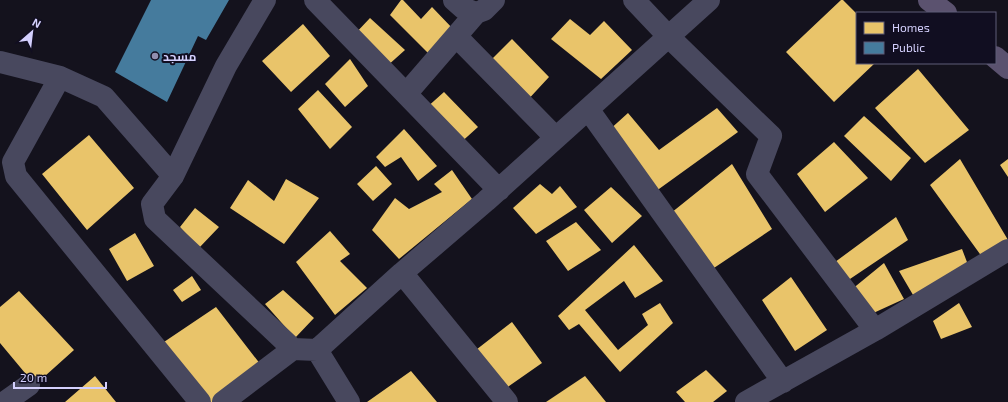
<svg xmlns="http://www.w3.org/2000/svg" width="1008" height="402" font-family="'Exo 2',Cairo,sans-serif">
  <rect width="100%" height="100%" fill="#14121d"/>
  <path fill="#e9c46a" d="M401 0H403L421 19 432 7 455 31 432 57 390 15Z
    M841 0H843L857 14V63H875L834 102 786 52Z
    M370 18 405 50 386 67 353 36Z
    M570 19 590 35 604 21 632 50 601 79 551 39Z
    M303 24 330 56 291 92 262 61Z
    M512 39 549 77 524 104 487 64Z
    M350 59 368 86 345 107 325 84Z
    M918 69 969 130 925 163 875 108Z
    M318 90 352 127 330 149 298 109Z
    M444 92 478 127 458 145 425 109Z
    M717 108 738 132 652 194 607 132 628 113 659 150Z
    M864 116 911 158 891 181 844 136Z
    M404 129 437 166 418 181 401 157 385 167 376 157Z
    M89 135 134 188 87 230 42 174Z
    M834 142 868 178 825 212 797 174Z
    M960 159 1008 240 985 261 930 185Z
    M1008 159V177L1000 165Z
    M732 164 772 229 708 272 666 217Z
    M376 166 392 184 373 201 357 184Z
    M452 170 472 199 399 259 372 230 395 198 409 209 442 192 434 184Z
    M286 179 319 198 284 244 230 208 248 180 274 201Z
    M540 184 552 194 560 186 577 207 536 234 513 208Z
    M611 187 642 216 612 243 584 210Z
    M195 208 219 227 199 248 180 227Z
    M896 217 908 240 844 283 831 265Z
    M576 222 601 250 568 271 546 241Z
    M330 231 350 254 340 261 367 288 335 315 296 262Z
    M135 233 154 266 127 281 109 249Z
    M634 245 663 281 635 298 624 281 585 310 618 350 648 325 642 314 660 303 673 323 620 372 579 324 569 330 558 316Z
    M962 249 970 270 916 300 899 271Z
    M884 263 904 299 869 315 851 290Z
    M192 276 201 290 182 302 173 290Z
    M791 277 827 330 795 351 762 300Z
    M283 290 314 318 295 338 265 304Z
    M19 291 74 350 35 385 0 343V307Z
    M959 303 972 327 941 339 933 321Z
    M216 307 264 369 217 402H208L161 344Z
    M512 322 542 363 502 391 472 353Z
    M706 370 727 391 713 402H685L676 392Z
    M411 371 437 402H367Z
    M95 376 116 402H65Z
    M585 376 606 402H546Z"/>
  <path fill="#457b9d" d="M151 0H229L206 40 198 36 167 102 115 72Z"/>
  <g fill="none" stroke-linecap="round" stroke-linejoin="round">
    <path stroke="#48485e" stroke-width="22" d="M265 0 226 66 173 176 152 204 155 219 293 349 317 350 402 273 486 201 709 0
      M315 0 499 190
      M454 0 463 8 476 13 484 10 494 0
      M634 0 669 37 771 136 757 174 875 330
      M456 36 556 138
      M0 62 60 77 104 97 173 176
      M60 77 13 162 16 176 200 402
      M406 94 476 13
      M588 109 783 382
      M402 273 507 402
      M317 350 349 402
      M5 402 29 385
      M223 402 293 349
      M746 402 875 330 1008 250"/>
    <path stroke="#5b526f" stroke-width="22" d="M929 0 946 13
      M995 57 1008 68"/>
  </g>
  <circle fill="#918eaf" stroke="#110e21" stroke-width="1.5" cx="155" cy="56" r="4"/>
  <g text-anchor="middle" dominant-baseline="central" stroke-width="4" stroke-linejoin="round" paint-order="stroke">
    <g font-size="12" font-weight="bold" fill="#d4d0fd" stroke="#110e21" text-anchor="start">
      <text x="163" y="56">مسجد</text>
    </g>
  </g>
  <rect x="856" y="12" width="140" height="52" fill="#110e21" stroke="#5f5c79"/>
  <rect x="864" y="22" width="20" height="12" fill="#e9c46a" stroke="#5f5c79"/>
  <text x="892" y="32" font-size="12" fill="#d4d0fd">Homes</text>
  <rect x="864" y="42" width="20" height="12" fill="#457b9d" stroke="#5f5c79"/>
  <text x="892" y="52" font-size="12" fill="#d4d0fd">Public</text>
  <g transform="translate(32 32) rotate(28)" stroke="#110e21" stroke-width="3" paint-order="stroke">
  <path d="M0-3L7 15L0 10L-7 15Z" fill="#d4d0fd"/>
  <text y="-6" font-size="11" font-weight="bold" text-anchor="middle" fill="#d4d0fd">N</text>
  </g>
  <path d="M14 382v6h92v-6" fill="none" stroke="#d4d0fd" stroke-width="2"/>
  <text x="20" y="382" font-size="12" fill="#d4d0fd" stroke="#110e21" stroke-width="3" paint-order="stroke">20 m</text>
</svg>
